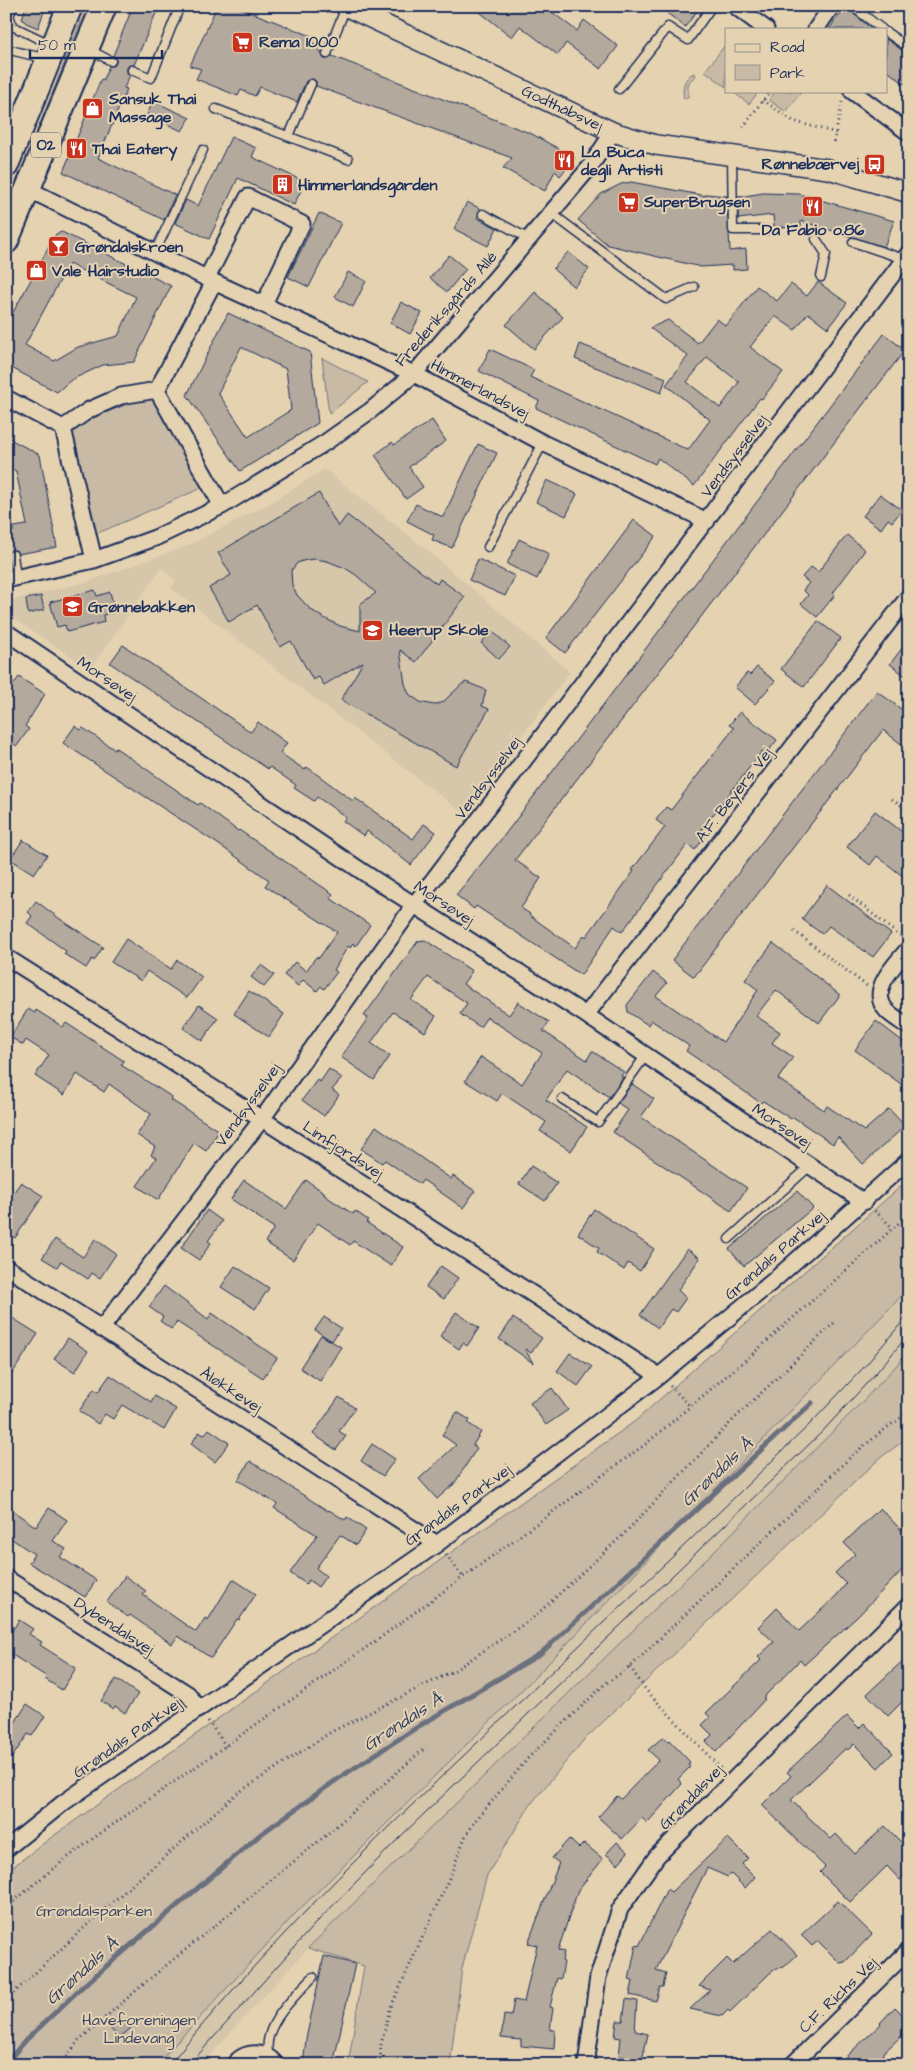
<svg xmlns="http://www.w3.org/2000/svg" width="915" height="2071" font-family="'Architects Daughter',sans-serif">
  <rect width="100%" height="100%" fill="#e5d2b0"/>
  <filter id="ink" filterUnits="userSpaceOnUse"><feTurbulence type="fractalNoise" baseFrequency=".02" numOctaves="2"/><feDisplacementMap in="SourceGraphic" scale="10" xChannelSelector="R" yChannelSelector="G"/><feConvolveMatrix kernelMatrix="1 2 1 2 8 2 1 2 1" color-interpolation-filters="sRGB"/></filter>
  <g filter="url(#ink)">
    <path fill="#d6c6aa" d="M324 469 421 545 570 672 463 813 171 588 176 580 161 568 90 669 8 615 12 600 87 582 187 546 267 505Z
      M909 1288V1353L862 1402 711 1554 308 1948 201 2065H156L178 2039 295 1914 538 1674Z"/>
    <path fill="#c8baa4" stroke="#727481" d="M87 6H91L6 218V209Z
      M726 44V87L705 71Z
      M694 73 695 77C687 81 687 88 689 96L684 99C682 88 683 78 694 73Z
      M732 91H759L749 104Z
      M775 91H802L786 112 769 100Z
      M322 358 368 382 329 414Z
      M156 393 204 487 96 534 66 428Z
      M909 1179V1288L538 1674 295 1914 156 2065H6V1872L52 1837 634 1422Z
      M909 1352V1437L880 1458 583 1741 531 1804 487 1875 462 1968 450 2065H348L364 1966 308 1948 711 1554 862 1402Z"/>
    <g fill="none" stroke-linecap="round" stroke-linejoin="round">
      <path stroke="#6b6f7e" stroke-width="5" d="M6 2063 26 2040 82 1987 261 1834 339 1778 419 1726 540 1654 812 1403"/>
    </g>
    <path fill="#b3a99c" stroke="#1b2f5e" fill-rule="evenodd" d="M26 6H46L38 28 26 23 22 19Z
      M133 6H159L134 65H129L127 68V73L130 75 124 88 127 89 98 158 175 195 164 220 63 172 101 79 103 80 109 66H114L116 63V58L113 56Z
      M217 6H235L314 37 312 43 319 45 318 50 322 52V55L324 59H328L332 56 532 134 575 158 560 176 555 171 545 191 503 168 512 158 316 86V81L313 79 306 81 297 102 260 87 255 96 241 90 238 96 196 79 201 69 190 66Z
      M472 6H544L577 31 584 20 618 46 601 69 566 43 558 55 520 26 512 37Z
      M658 6H701L685 27Z
      M845 8 850 11 872 29H829Z
      M886 39 909 55V87L886 70Z
      M153 101 190 118 182 131 147 115Z
      M231 137 256 148 252 157 305 182 294 205 238 178 209 239 175 223 186 200 198 206Z
      M631 182 706 196V194L727 196 730 251 746 249 747 269 733 270V265L701 267 608 245 578 220 601 194 621 184Z
      M763 193 799 194 894 221 884 247 801 221V228L774 227 773 215 738 219V197Z
      M467 202 481 209 477 218 497 228 488 246 454 229Z
      M319 213 341 223 309 287 288 277Z
      M62 232 171 286 134 362 103 365 71 380 57 392 6 365V325L56 234ZM69 264 136 297 118 336 78 347 54 361 25 345Z
      M568 252 589 269 574 287 553 269Z
      M449 255 466 269 447 292 430 278Z
      M348 272 366 281 353 307 335 297Z
      M818 282 847 303 828 328 808 313 795 330 775 316 750 347 783 372 762 399 760 398 694 486 658 458 655 464 536 408 539 401 479 371 490 349 534 370 530 377 688 450 710 420 666 385 688 356 650 328 668 320 698 343 717 319 726 326 757 286 777 301 791 284 807 296ZM707 357 739 382 720 408 687 382Z
      M535 292 563 317 534 349 506 325Z
      M401 302 422 313 410 334 390 323Z
      M228 313 310 352 318 423 240 471 187 395ZM241 347 286 369 291 410 248 437 218 393Z
      M884 334 905 350 515 860 541 878 521 908 530 914 529 915 575 948 584 935 586 937 634 871 632 870 665 827 656 820 666 807 671 810 734 728 729 725 740 712 777 740 767 753 763 750 699 833 705 837 695 850 688 844 622 932 614 926 581 975 476 906 474 909 456 895 503 837Z
      M580 344 666 378 661 393 575 359Z
      M432 420 446 441 409 467 423 487 406 499 375 455 392 442 394 445Z
      M6 437 40 455 57 547 18 554 16 550H12L6 556V533L13 532 14 527 27 525 16 471 6 466Z
      M478 444 497 453 452 548 432 540 434 535 407 521 416 504 443 517Z
      M547 480 577 494 566 516 536 502Z
      M319 493 338 527 347 515 437 584 440 579 465 597 416 662 400 650 405 684 409 694 420 702 434 705 443 702 462 684 466 682 486 690 482 706 489 709 456 766 341 700 363 662 324 685 319 677 313 680 291 641 280 647 257 605 229 622 209 588 231 575 218 553ZM315 559 327 561 345 568 356 575 376 593 360 604V631L340 626 322 617 310 609 297 595 292 585 291 571 297 563 306 560Z
      M880 494 902 510 892 522 888 519 881 529 863 516Z
      M634 520 656 536 565 653 546 638Z
      M847 535 865 550 833 593 835 595 817 617 801 604 808 595 803 590 809 583 802 577 811 567 818 572Z
      M519 539 549 554 537 579 507 564Z
      M478 559 515 576 505 596 469 580Z
      M95 590 97 596 110 592 115 612 103 615 104 622 67 632 65 625 57 627 50 602Z
      M41 596 44 610 28 614 26 599Z
      M818 621 841 638 804 687 781 669Z
      M492 631 510 647 499 659 481 643Z
      M909 639V679L890 664Z
      M123 645 251 732 258 722 287 743 280 753 305 770 307 767 353 801 355 798 413 839 424 824 436 832 411 865 367 831 364 836 343 821 346 817 317 797 314 801 294 788 296 785 270 767 268 769 110 663Z
      M757 667 775 681 755 704 735 687 747 673 750 675Z
      M19 677 45 694 25 726 29 729 17 746 6 739V695Z
      M877 691 909 715V750L883 730 694 977 672 960Z
      M75 726 81 730 83 728 115 750 116 748 198 805 200 803 238 831 239 830 333 894 330 898 370 925 356 946 353 943 350 948 348 946 334 970 337 972 324 989 321 986 317 991 303 980 298 986 284 975 295 962 306 971 316 957 319 958 337 932 265 886 269 880 218 844 63 743Z
      M875 811 909 837V881L877 856 870 865 847 847Z
      M23 840 47 855 34 874 10 859Z
      M827 885 891 934 873 957 829 926 822 934 802 919Z
      M36 901 60 919 103 947 94 961 92 959 86 968 64 954 66 951 27 923 32 916 28 912Z
      M126 939 171 969 177 960 202 977 187 998 147 971 141 981 111 962Z
      M425 940 472 971 463 984 509 1015 518 1002 549 1022 543 1031 587 1060 592 1051 624 1072 621 1076 623 1077 609 1097 567 1069 546 1100 587 1127 571 1151 540 1131 546 1122 502 1093 497 1101 465 1081 481 1057 522 1084 542 1053 487 1017 480 1027 460 1014 467 1003 428 977 411 1000 436 1016 425 1032 393 1012 371 1043 390 1056 374 1080 341 1057 368 1018 364 1016 418 941Z
      M773 943 840 995 819 1023 776 990 756 1016 780 1032 772 1043 793 1057 778 1079 824 1110 827 1106 864 1131 889 1109 905 1126 863 1164 838 1137 833 1144 793 1117 791 1119 763 1101 761 1103 686 1051 689 1046 651 1020 648 1025 628 1012 627 1005 653 972 667 983 656 996 723 1042 758 990 745 980Z
      M261 965 274 975 264 987 251 977Z
      M249 991 284 1014 269 1037 234 1014Z
      M199 1005 218 1018 202 1041 183 1028Z
      M28 1009 35 1013 36 1010 63 1027 66 1023 124 1061 121 1065 172 1097 171 1100 219 1131 206 1151 194 1143 158 1200 137 1186 156 1158 151 1155 155 1147 137 1135 151 1114 109 1084 104 1092 77 1074 64 1095 35 1076 49 1055 26 1040 23 1045 10 1037Z
      M876 1021 909 1046V1090L855 1050Z
      M329 1069 342 1078 332 1090 339 1095 324 1116 302 1100 317 1080 320 1082Z
      M632 1084 654 1099 641 1117 747 1188 731 1211 613 1132 628 1110 618 1103Z
      M376 1126 451 1179 453 1176 475 1191 463 1208 423 1180 420 1184 385 1160 382 1163 361 1149Z
      M531 1166 557 1183 545 1201 519 1184Z
      M244 1180 286 1209 306 1180 325 1193 324 1195 353 1214 355 1211 368 1220 366 1222 403 1247 391 1266 353 1241 350 1245 318 1223 293 1260 265 1242 274 1228 231 1199Z
      M21 1182 43 1196 15 1238 6 1232V1203Z
      M797 1191 813 1208 744 1266 729 1249Z
      M594 1209 654 1249 640 1271 628 1263 624 1270 597 1252 599 1248 578 1234Z
      M207 1210 222 1221 208 1241 211 1243 199 1260 181 1248Z
      M55 1239 83 1257 95 1239 116 1254 100 1278 92 1273 88 1279 61 1261 57 1267 42 1258Z
      M687 1249 700 1258 678 1290 686 1298 676 1312 671 1309 658 1328 640 1315Z
      M235 1266 269 1288 255 1309 221 1287Z
      M441 1266 458 1278 444 1299 426 1287Z
      M164 1286 208 1319 212 1313 277 1358 263 1378 177 1322 171 1329 160 1321 163 1317 149 1307Z
      M456 1312 479 1328 467 1346 463 1343 459 1349 440 1336Z
      M6 1314 38 1334 6 1383Z
      M324 1317 341 1328 332 1341 315 1330Z
      M513 1318 542 1338 531 1353 525 1349 533 1363 499 1339Z
      M321 1335 341 1347 320 1381 300 1368Z
      M68 1338 88 1351 75 1372 54 1359Z
      M570 1353 592 1367 578 1386 557 1371Z
      M110 1375 151 1402 154 1396 176 1409 164 1430 122 1405 113 1419 105 1414 98 1424 79 1411 94 1389 98 1392Z
      M552 1388 568 1410 546 1425 530 1403Z
      M339 1397 355 1408 339 1431 346 1436 336 1450 313 1434Z
      M457 1412 470 1420 468 1423 481 1432 473 1445 477 1448 454 1484 437 1499 419 1479 456 1445 442 1435Z
      M209 1429 229 1443 215 1462 191 1444 199 1432 204 1435Z
      M372 1444 395 1459 383 1476 361 1461Z
      M250 1461 328 1511 329 1510 345 1520 347 1517 366 1530 356 1545 340 1535 316 1568 326 1576 318 1587 309 1580 306 1584 290 1573 317 1535 274 1508 277 1504 238 1480Z
      M6 1506 36 1527 49 1508 67 1520 53 1541 66 1549 60 1557 96 1580 85 1597 29 1563 34 1554 6 1535Z
      M880 1508 901 1530 909 1522V1563L857 1617 804 1665 800 1660 763 1698 765 1699 716 1752 706 1741 712 1735 702 1725 710 1717 706 1713 761 1660 758 1657 774 1642 758 1627 777 1608 799 1631 836 1596 846 1584 835 1573 855 1554 844 1543Z
      M125 1576 146 1591 143 1595 196 1632 205 1618 208 1620 233 1579 256 1594 239 1620 237 1619 211 1658 178 1636 172 1644 130 1615 128 1617 107 1602Z
      M19 1620 33 1629 29 1634 42 1642 40 1645 76 1668 62 1690 45 1679 47 1677 6 1651V1640Z
      M909 1655V1695L888 1716 867 1694Z
      M116 1679 138 1694 125 1713 115 1706 113 1709 101 1701Z
      M27 1704 45 1716 32 1736 28 1734 6 1766V1736Z
      M847 1716 859 1728 864 1723 893 1753 878 1768 854 1744 848 1750 846 1748 791 1800 831 1839 836 1834 855 1854 885 1826 909 1850V1871L900 1880 887 1866 850 1902 820 1872 825 1867 762 1805 791 1776 787 1772Z
      M663 1737 668 1741 669 1740 690 1762 688 1765 690 1767 678 1779 682 1784 647 1823 642 1818 622 1839 598 1817 617 1796 621 1799 659 1760 648 1750Z
      M728 1838 748 1858 742 1864 755 1877 745 1888 731 1874 728 1877 707 1868 656 1970 666 1973 663 1987H660L656 2001 630 1995 633 1981 629 1980 636 1945 639 1946 667 1889 671 1892Z
      M569 1839 579 1848 584 1843 603 1859 578 1890 558 1950 564 1952 562 1961 564 1962 561 1979 557 1978 550 2007 553 2008 550 2030H555L554 2049 521 2046V2040L501 2038 504 2015 511 2016 514 2000 524 2002 537 1945 528 1943 559 1863 552 1858Z
      M617 1842 628 1852 618 1864 606 1854Z
      M838 1901 872 1934 845 1962 840 1963 818 1941 812 1946 801 1935Z
      M772 1929 797 1955 784 1967 777 1968 770 1973 730 2012 728 2010 722 2016 690 2009 710 1990 699 1986 727 1958 733 1964Z
      M324 1956 355 1964 333 2065H303L306 2039Z
      M626 1999 637 2001 635 2031 648 2034 642 2060 619 2056 621 2038 615 2037 617 2021H623Z
      M895 2007 909 2021V2029L882 2054 885 2057 877 2065H837L881 2024 880 2023Z
      M119 2016 131 2028 119 2038 108 2026Z"/>
    <g fill="none" stroke-linecap="round" stroke-linejoin="round">
      <defs>
        <path id="service" d="M852 6 882 29
          M6 23 52 45
          M13 27 9 15 14 6
          M886 32 909 48
          M6 49 47 59
          M90 50 111 61
          M327 54 346 7
          M132 70 151 78 178 11
          M619 89 668 27 688 40 712 6
          M216 109 348 159
          M289 136 311 84
          M732 155 733 230H766
          M551 213 666 299 694 287
          M483 214 529 239
          M816 239 826 254 821 277
          M853 242 904 259
          M155 252 203 150
          M7 521 9 528
          M488 547 543 443
          M13 555 16 576
          M562 1099 598 1122 646 1055
          M729 1239 810 1166
          M269 2057C260 2027 294 1997 313 1977"/>
        <path id="minor" d="M735 6 766 29
          M816 29 832 6
          M852 91 909 133
          M28 189 214 282 414 374 543 443 707 521
          M207 278 248 197 302 224 264 304
          M157 390 214 282
          M6 398 63 428
          M94 560 63 428 89 410 121 396 157 390 222 506
          M6 580 94 560 155 538 222 506 326 442 370 411 414 374 590 167 613 132
          M6 632 366 874 586 1015 864 1202
          M909 948C896 964 867 990 887 1011 893 1017 902 1022 909 1027
          M6 957 262 1119 659 1376
          M586 1015 909 596
          M6 1267 437 1544
          M101 1329 262 1119 414 905 909 253
          M6 1578 188 1694 199 1709
          M6 1849 63 1803 437 1544 659 1376 773 1281 909 1160
          M234 2065C244 2050 266 2050 276 2065
          M586 2065 598 1977 620 1909 657 1856 909 1605
          M792 2065 909 1950"/>
        <g id="tertiary">
          <path id="s1" d="M345 6 613 132 656 145 828 169 909 193"/>
        </g>
        <path id="primary" d="M6 165 70 6
          M6 241 104 6"/>
      </defs>
      <use href="#service" stroke="#1b2f5e" stroke-width="11"/>
      <use href="#minor" stroke="#1b2f5e" stroke-width="19"/>
      <use href="#tertiary" stroke="#1b2f5e" stroke-width="22"/>
      <use href="#primary" stroke="#1b2f5e" stroke-width="28"/>
      <path stroke="#1b2f5e" stroke-width="3" stroke-dasharray="1 4" stroke-linecap="butt" d="M763 100 793 121 836 133
        M743 127 770 91
        M834 142 842 102
        M892 799 909 811
        M849 895 900 936
        M794 931 867 986
        M875 1211 893 1228
        M670 1386 691 1407
        M446 1555 464 1578
        M630 1667 646 1690 723 1771
        M208 1721 226 1746
        M6 1908 50 1871 91 1840 377 1640 647 1443 756 1351 909 1214
        M6 2000 99 1914 235 1795 331 1732 455 1670 533 1618 623 1535 732 1421 835 1322
        M61 2065 79 2040 152 1977 325 1836 426 1747
        M380 2065 381 2045 390 2009 451 1874 465 1837 476 1820 529 1757 605 1684 630 1667 855 1453 885 1429 909 1412"/>
      <use href="#service" stroke="#e5d2b0" stroke-width="8"/>
      <use href="#minor" stroke="#e5d2b0" stroke-width="15"/>
      <use href="#tertiary" stroke="#e5d2b0" stroke-width="19"/>
      <use href="#primary" stroke="#e5d2b0" stroke-width="24"/>
      <path stroke="#1b2f5e" stroke-width="1" d="M169 2065C263 1949 370 1844 478 1742 589 1636 701 1531 811 1423L866 1365 909 1314
        M189 2065 313 1926 401 1836 822 1432 876 1373 909 1334"/>
    </g>
  </g>
  <defs>
    <symbol id="supermarket-square" viewBox="-11 -11 22 22"><rect x="-9" y="-9" width="18" height="18" rx="4" fill="#c8321e" stroke="#e5d2b0"/><path d="M-6-5.5h2.5l.6 2H6L4.5 2H-2.5L-4.4-4H-6ZM-1.5 3.2a1.3 1.3 0 1 0 .1 0ZM3 3.2a1.3 1.3 0 1 0 .1 0Z" fill="#fff"/></symbol>
    <symbol id="shop-square" viewBox="-11 -11 22 22"><rect x="-9" y="-9" width="18" height="18" rx="4" fill="#c8321e" stroke="#e5d2b0"/><path d="M-5-2.5h2.3a2.7 3.5 0 0 1 5.4 0H5L5.5 6h-11ZM-1.5-2.5h3a1.5 2.3 0 0 0-3 0Z" fill="#fff"/></symbol>
    <symbol id="restaurant-square" viewBox="-11 -11 22 22"><rect x="-9" y="-9" width="18" height="18" rx="4" fill="#c8321e" stroke="#e5d2b0"/><path d="M-5-6h1v4h1v-4h1v4h1v-4h1v5L-1.5 .5V6h-2V.5L-5-1ZM5-6V6H3V1.5H1.5Q1.5-4 5-6Z" fill="#fff"/></symbol>
    <symbol id="bus-square" viewBox="-11 -11 22 22"><rect x="-9" y="-9" width="18" height="18" rx="4" fill="#c8321e" stroke="#e5d2b0"/><path d="M-5-6H5V4H4V6H2V4H-2V6H-4V4H-5ZM-3.5-4V0h7V-4ZM-3.5 1.2v1.5H-2V1.2ZM2 1.2v1.5H3.5V1.2Z" fill="#fff"/></symbol>
    <symbol id="building-square" viewBox="-11 -11 22 22"><rect x="-9" y="-9" width="18" height="18" rx="4" fill="#c8321e" stroke="#e5d2b0"/><path d="M-4-6H4V6H1V3H-1V6H-4ZM-2.5-4.3h1.7v1.8h-1.7ZM.8-4.3h1.7v1.8H.8ZM-2.5-1h1.7V.8h-1.7ZM.8-1h1.7V.8H.8Z" fill="#fff"/></symbol>
    <symbol id="bar-square" viewBox="-11 -11 22 22"><rect x="-9" y="-9" width="18" height="18" rx="4" fill="#c8321e" stroke="#e5d2b0"/><path d="M-6-5H6L.8 .8V4.5H3.5V6h-7V4.5H-.8V.8Z" fill="#fff"/></symbol>
    <symbol id="school-square" viewBox="-11 -11 22 22"><rect x="-9" y="-9" width="18" height="18" rx="4" fill="#c8321e" stroke="#e5d2b0"/><path d="M0-5L7-2L0 1L-7-2ZM-4 1L0 2.5L4 1V4Q0 6-4 4Z" fill="#fff"/></symbol>
  </defs>
  <g fill-rule="evenodd">
    <use href="#supermarket-square" x="230" y="30" width="25" height="25"/>
    <use href="#shop-square" x="80" y="96" width="25" height="25"/>
    <use href="#restaurant-square" x="64" y="136" width="25" height="25"/>
    <use href="#restaurant-square" x="552" y="148" width="25" height="25"/>
    <use href="#bus-square" x="862" y="152" width="25" height="25"/>
    <use href="#building-square" x="270" y="172" width="25" height="25"/>
    <use href="#supermarket-square" x="616" y="190" width="25" height="25"/>
    <use href="#restaurant-square" x="800" y="194" width="25" height="25"/>
    <use href="#bar-square" x="46" y="234" width="25" height="25"/>
    <use href="#shop-square" x="24" y="258" width="25" height="25"/>
    <use href="#school-square" x="60" y="594" width="25" height="25"/>
    <use href="#school-square" x="360" y="618" width="25" height="25"/>
  </g>
  <g text-anchor="middle" dominant-baseline="central" stroke-width="4" stroke-linejoin="round" paint-order="stroke">
    <rect fill="#e5d2b0" stroke="#586077" stroke-width="1" x="31" y="132.5" width="30" height="25" rx="4"/>
    <g font-size="15" font-weight="bold" fill="#1b2f5e">
      <text x="46" y="145">O2</text>
    </g>
    <g font-size="16" font-weight="bold" fill="#1b2f5e" stroke="#e5d2b0" text-anchor="start">
      <text x="259" y="42">Rema 1000</text>
      <text x="109" y="99">Sansuk Thai<tspan x="109" dy="18">Massage</tspan></text>
      <text x="92" y="149">Thai Eatery</text>
      <text x="581" y="152">La Buca<tspan x="581" dy="18">degli Artisti</tspan></text>
      <text x="859" y="164" text-anchor="end">Rønnebærvej</text>
      <text x="298" y="185">Himmerlandsgården</text>
      <text x="644" y="202">SuperBrugsen</text>
      <text x="813" y="230" text-anchor="middle">Da Fabio o.86</text>
      <text x="75" y="247">Grøndalskroen</text>
      <text x="52" y="271">Vale Hairstudio</text>
      <text x="88" y="607">Grønnebakken</text>
      <text x="389" y="630">Heerup Skole</text>
    </g>
    <g font-size="16" fill="#1b2f5e" stroke="#e5d2b0">
      <text stroke="none"><textPath href="#s1" startOffset="240">Godthåbsvej</textPath></text>
      <text transform="translate(446 309) rotate(-49)">Frederiksgårds Allé</text>
      <text transform="translate(480 389) rotate(28)">Himmerlandsvej</text>
      <text transform="translate(734 456) rotate(-53)">Vendsysselvej</text>
      <text transform="translate(107 679) rotate(34)">Morsøvej</text>
      <text transform="translate(488 778) rotate(-53)">Vendsysselvej</text>
      <text transform="translate(734 795) rotate(-52)">A.F. Beyers Vej</text>
      <text transform="translate(444 903) rotate(33)">Morsøvej</text>
      <text transform="translate(248 1105) rotate(-54)">Vendsysselvej</text>
      <text transform="translate(782 1126) rotate(34)">Morsøvej</text>
      <text transform="translate(343 1150) rotate(33)">Limfjordsvej</text>
      <text transform="translate(775 1255) rotate(-41)">Grøndals Parkvej</text>
      <text transform="translate(231 1390) rotate(33)">Åløkkevej</text>
      <text transform="translate(458 1505) rotate(-36)">Grøndals Parkvej</text>
      <text transform="translate(114 1626) rotate(33)">Dybendalsvej</text>
      <text transform="translate(127 1738) rotate(-35)">Grøndals Parkvej</text>
      <text transform="translate(691 1797) rotate(-46)">Grøndalsvej</text>
      <text transform="translate(838 1995) rotate(-44)">C.F. Richs Vej</text>
    </g>
    <g font-size="16" fill="#354468" stroke="#e5d2b0">
      <text x="94" y="1911">Grøndalsparken</text>
      <text x="139" y="2020">Haveforeningen<tspan x="139" dy="18">Lindevang</tspan></text>
    </g>
    <g font-size="18" font-style="italic" fill="#2f3f66" stroke="#e5d2b0">
      <text transform="translate(717 1472) rotate(-43)">Grøndals Å</text>
      <text transform="translate(403 1722) rotate(-33)">Grøndals Å</text>
      <text transform="translate(82 1971) rotate(-42)">Grøndals Å</text>
    </g>
  </g>
  <rect width="915" height="2071" fill="none" stroke="#e5d2b0" stroke-width="25"/>
  <rect x="12" y="12" width="890" height="2046" fill="none" stroke="#1b2f5e" stroke-width="2" filter="url(#ink)"/>
  <rect x="725" y="28" width="162" height="65" fill="#e5d2b0" stroke="#94918f"/>
  <rect x="735" y="44" width="25" height="8" fill="#e5d2b0" stroke="#94918f"/>
  <text x="770" y="52" font-size="15" fill="#1b2f5e">Road</text>
  <rect x="735" y="65" width="25" height="15" fill="#c8baa4" stroke="#94918f"/>
  <text x="770" y="78" font-size="15" fill="#1b2f5e">Park</text>
  <path d="M30 50v8h132v-8" fill="none" stroke="#1b2f5e" stroke-width="2.5"/>
  <text x="38" y="50" font-size="15" fill="#1b2f5e" stroke="#e5d2b0" stroke-width="4" paint-order="stroke">50 m</text>
</svg>
